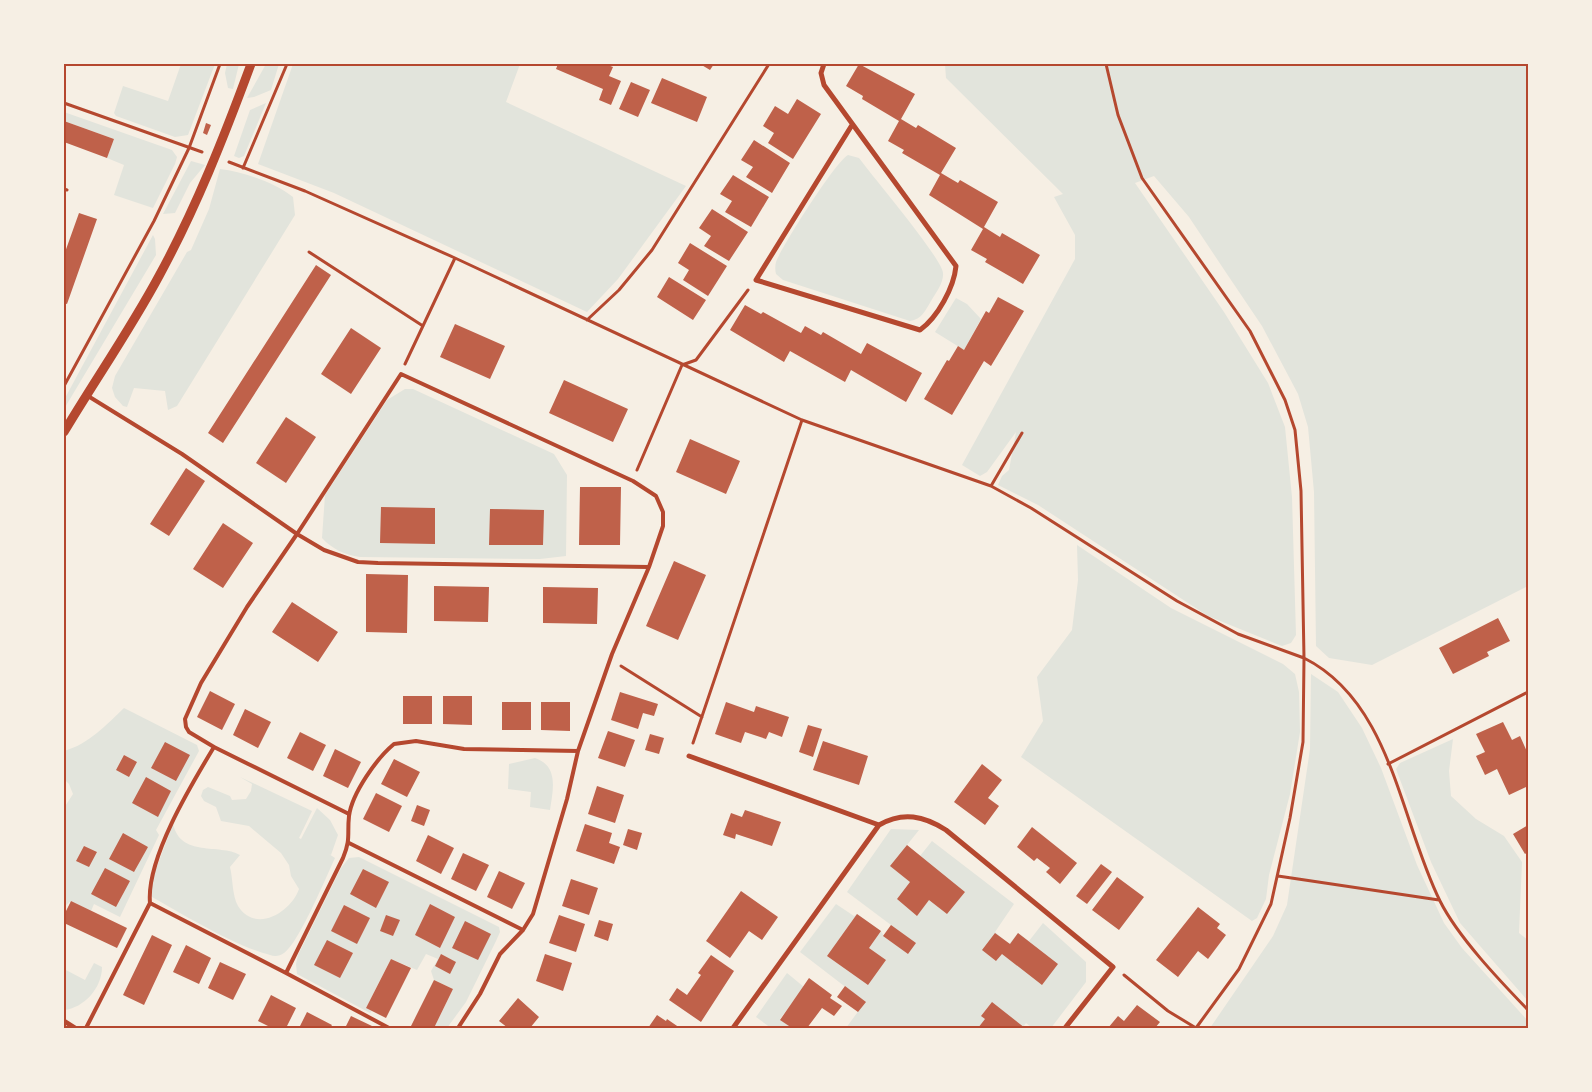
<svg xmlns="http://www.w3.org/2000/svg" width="1592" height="1092" font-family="Inter,sans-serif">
  <rect width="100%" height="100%" fill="#f6efe4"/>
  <path fill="#e2e4dc" d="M181 64H215L188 135 175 137 116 116 114 113 123 86 168 101Z
    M227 64H239L233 89 228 88 225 73Z
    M266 64H279L271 90 254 97 247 98Z
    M293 64H520L506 102 686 186 618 279 587 312 334 193 258 164Z
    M945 64H1528V586L1372 665 1329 658 1316 646 1314 492 1308 427 1298 394 1262 326 1229 277 1189 217 1154 176 1135 183 1224 312 1268 383 1285 427 1292 497 1296 635 1291 643 1282 646 1208 616 1038 505 998 485 1002 476 1009 470 1016 432 987 472 980 476 962 465 1075 259V235L1054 197 1063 194 946 78Z
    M266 103 244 156 239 158 234 156 250 110Z
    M64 112 172 150 177 157 175 164 153 208 114 195 124 165 107 158 114 139 64 121Z
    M848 155 859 158C872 176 942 258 943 273 944 282 936 293 931 301 925 311 922 319 910 321L783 280 776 274C775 270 775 266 776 262 782 246 836 161 848 155Z
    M191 161 205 165 190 183 175 213 163 214Z
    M220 169C244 172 274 182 293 197L295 215 177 406 168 410 165 391 134 388 127 407 123 406 115 397 112 388 115 376 187 252 191 250 209 209Z
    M153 235 155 239 156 255 64 409V400Z
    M956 298 967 304 981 319 964 350 935 332Z
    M405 389H413L554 454 567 475 566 556 540 559 360 557C345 555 332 549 322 538L325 495 387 400Z
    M1077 545 1171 608 1283 664 1295 674 1299 692 1300 732 1290 794 1269 875 1266 899 1257 918 1252 921 1021 757 1043 721 1037 677 1072 630 1078 580Z
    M1311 674 1338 692 1362 728 1381 768 1417 865 1444 923 1462 948 1528 1021V1028H1210L1273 936 1287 905 1310 749Z
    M124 708 197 745 199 751 156 830 159 835 120 917 94 904 91 911 71 901 64 907V808L73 794 69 784 64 779V751C89 744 106 725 124 708Z
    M1453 739 1449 771 1451 796 1476 819 1504 836 1522 862 1519 933 1528 940V1001L1460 923 1431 862 1396 769 1400 763Z
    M535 758C559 766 553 790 550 810L530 807 531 792 508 789 509 764Z
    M240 777 312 811 299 838 301 839 317 808 330 820 338 835 331 855 329 854 335 858C326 877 299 943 284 953 280 956 275 957 270 955 235 946 184 915 152 897L151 882 173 824C181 858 219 843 240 855L230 867C233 879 232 895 238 906 256 934 291 912 299 889L291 876 289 865 281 853 249 826 221 821 216 807 204 801 201 796 203 790 208 787 230 796 232 800 246 799 251 791 252 784Z
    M891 829 919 830 907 845 920 856 932 841 1014 904 995 932 1009 944 1018 933 1029 941 1043 923 1086 962V982L1051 1028H1032L1026 1023 1023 1027 1025 1028H846L865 1002 800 952 836 904 854 916 857 914 881 931 884 936 891 925 847 892Z
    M359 857 499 927 500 932 496 941 466 1002 447 1028H434L453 989 434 980 431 971 438 959 426 954 417 970 391 959 366 1008 372 1011 370 1013 297 974 296 964 298 955 341 868 349 858Z
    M94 963 102 967C102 988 84 1008 64 1010V969L85 980Z
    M787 973 804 987 780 1019 792 1028H771L756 1017Z"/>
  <path fill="#bf614a" d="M558 64H605L613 67 609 76 621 81 611 105 599 100 603 89 556 69Z
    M700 64H714L710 70Z
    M859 64 915 94 901 119 916 128 918 125 956 148 941 173 958 183 960 180 998 202 984 227 1000 237 1002 233 1040 255 1023 284 985 262 987 259 971 250 983 229 929 195 940 175 902 153 904 150 888 141 899 121 862 99 863 96 846 86Z
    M662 78 707 97 697 122 651 103Z
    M631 82 650 90 638 117 619 109Z
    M797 99 821 114 793 159 768 143 774 133 763 126 775 106 788 114Z
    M64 121 114 139 107 158 64 142Z
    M206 123 211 125 207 135 203 133Z
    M754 140 790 163 772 193 746 177 753 167 741 160Z
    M733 175 769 197 751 227 725 212 732 201 720 194Z
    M712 209 748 232 729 261 704 246 711 236 699 228Z
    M79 213 97 219 67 304 64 303V255Z
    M690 243 727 266 708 296 683 280 689 270 678 263Z
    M316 265 331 275 223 443 208 433Z
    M669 277 706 300 693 320 657 297Z
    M998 297 1024 311 991 366 984 361 952 415 924 399 947 360 949 361 958 346 964 350 986 311 989 313Z
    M745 305 761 314 763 312 801 333 805 326 821 335 823 332 861 354 867 343 922 373 906 402 851 370 845 382 790 351 784 362 730 330Z
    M455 324 505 346 490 379 440 357Z
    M351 328 381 348 351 394 321 374Z
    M564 380 628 409 613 442 549 413Z
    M286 417 316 437 286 483 256 463Z
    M690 439 740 461 726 494 676 472Z
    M186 468 205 481 169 536 150 524Z
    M580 487H621L620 545H579Z
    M381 507 435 508V544L380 543Z
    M490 509 544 510 543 545H489Z
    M223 523 253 543 223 588 193 569Z
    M674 561 706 575 678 640 646 626Z
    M366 574 408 575 407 633 366 632Z
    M434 586 489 587 488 622 434 621Z
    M543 587 598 588 597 624 543 623Z
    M292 602 338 632 318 662 272 632Z
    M1498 618 1510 641 1487 652 1489 656 1453 674 1439 648Z
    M210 691 235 704 222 730 197 717Z
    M620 692 658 704 654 716 643 713 638 729 611 720Z
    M403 696H432V724H403Z
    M443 696H472V725L443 724Z
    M502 702H531V730H502Z
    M541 702H570V731L541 730Z
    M726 702 754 712 756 706 789 717 782 737 769 732 766 739 745 732 741 743 715 734Z
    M245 709 271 722 258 748 233 735Z
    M1503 722 1512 740 1520 736 1528 754V786L1509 795 1497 769 1485 775 1476 756 1485 752 1476 734Z
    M808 725 822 729 813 757 799 752Z
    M608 731 635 740 625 767 598 758Z
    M300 732 326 745 313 771 287 758Z
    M650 734 664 738 659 754 645 750Z
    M823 741 868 756 859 785 813 770Z
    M165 742 190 755 176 781 151 768Z
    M335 749 361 762 348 788 323 776Z
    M124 755 137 762 129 777 116 770Z
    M394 759 420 772 407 797 381 784Z
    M982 764 1002 780 988 798 999 806 985 825 954 802Z
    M146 777 171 791 158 817 132 803Z
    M597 786 624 795 615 823 588 814Z
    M376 793 402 806 389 832 363 819Z
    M417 805 430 810 424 826 411 821Z
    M745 810 781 822 772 846 736 834 735 839 723 835 731 813 742 817Z
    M585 824 612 833 609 843 620 847 614 864 576 851Z
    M1528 825V852L1525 854 1513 834Z
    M1032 827 1077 863 1060 884 1046 872 1050 868 1037 858 1034 861 1017 847Z
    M628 829 642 833 637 850 623 845Z
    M123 833 148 847 134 872 109 859Z
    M428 835 454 848 441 874 416 861Z
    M907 845 965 892 947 914 929 900 917 916 897 899 910 882 890 866Z
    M84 846 97 852 89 867 76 861Z
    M463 853 489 865 476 891 451 879Z
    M1101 864 1112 872 1087 904 1076 896Z
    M105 868 130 881 116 907 91 894Z
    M363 869 389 882 376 908 350 894Z
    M499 871 525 883 512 909 487 897Z
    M1117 877 1144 897 1119 930 1092 910Z
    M571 879 598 888 589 915 562 906Z
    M741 891 778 917 762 940 749 931 730 958 706 941Z
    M71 901 127 928 117 948 64 923V915Z
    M430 904 455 917 440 948 415 935Z
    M344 905 370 918 357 944 331 931Z
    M1198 907 1220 924 1217 928 1226 935 1208 959 1198 951 1178 977 1156 960Z
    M857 914 881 931 869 948 886 960 868 985 827 956Z
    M386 915 400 920 393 936 380 931Z
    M559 915 585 924 576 952 549 943Z
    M599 920 613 924 608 941 594 936Z
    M465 921 491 934 478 960 452 948Z
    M891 925 916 943 908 954 883 936Z
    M995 933 1010 944 1018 933 1058 964 1042 985 1002 954 996 961 982 950Z
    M152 935 172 945 144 1005 123 995Z
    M327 940 353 953 340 978 314 965Z
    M186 945 211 958 199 984 173 972Z
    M441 954 456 962 450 974 435 966Z
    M545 954 572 963 563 991 536 981Z
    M711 955 734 971 701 1022 669 1000 677 988 687 995 701 975 698 973Z
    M391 959 411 968 386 1018 366 1008Z
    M220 962 246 974 233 1000 208 988Z
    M809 978 832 995 830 998 842 1006 834 1016 822 1008 807 1028H792L780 1020Z
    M434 980 453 989 434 1028H410Z
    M845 986 866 1002 858 1012 837 997Z
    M271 995 296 1008 286 1028H272L258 1021Z
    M518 998 539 1017 530 1028H508L499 1021Z
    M992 1002 1025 1028H978L985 1019 981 1016Z
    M1137 1005 1160 1022 1155 1028H1108L1118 1016 1124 1021Z
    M307 1012 332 1025 330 1028H299Z
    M657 1015 666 1021 667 1019 680 1028H648Z
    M351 1016 372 1026 371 1028H345Z"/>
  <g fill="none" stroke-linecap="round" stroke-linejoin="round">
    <path stroke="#b5482f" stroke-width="3" d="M1106 64 1118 115 1142 178 1250 331 1285 400 1295 430 1301 491 1304 658C1392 702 1400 821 1440 901 1458 937 1500 981 1528 1010
      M64 103 202 152
      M229 162 305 191 455 258 802 420 991 486 1031 508 1177 601 1238 634 1304 658 1303 742 1290 818 1271 904 1239 969 1196 1028
      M243 168 287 64
      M64 189 67 190
      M309 252 423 326
      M587 320 619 290 652 250 769 64
      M405 364 455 258
      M64 386 154 221 189 148 220 64
      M637 470 682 365 696 360 748 290
      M991 486 1022 433
      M621 666 702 717
      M693 743 802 420
      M1388 764 1528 692
      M1278 876 1439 900
      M1124 975 1168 1011 1196 1028"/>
    <path stroke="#b5482f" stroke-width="4" d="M88 396 182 454 297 534 324 550 358 562 378 563 649 567
      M214 747 349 814
      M349 843 523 930
      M150 903 286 973 343 858C351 839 347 834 349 816 352 793 377 758 394 744L416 741 464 749 578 751
      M286 973 389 1028
      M86 1028 150 903C146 859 191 785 214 747L189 732 186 727 185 719 201 683 247 607 297 534 401 374 633 481 656 496 663 512V526L649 567 612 654 578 751 567 799 533 914 523 930 500 954 480 994 458 1028"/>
    <path stroke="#b5482f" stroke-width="5" d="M824 64 821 73 824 85 956 266C954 287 938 317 920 330L756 280 852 125
      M689 756 879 825
      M64 1021 75 1028
      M733 1028 879 825C903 811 924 816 946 830L1113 967 1065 1028"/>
    <path stroke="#b5482f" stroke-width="9" d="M64 432C95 380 130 330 159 276 196 208 224 137 251 64"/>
  </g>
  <rect width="1592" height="1092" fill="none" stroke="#f6efe4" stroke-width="130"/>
  <rect x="65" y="65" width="1462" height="962" fill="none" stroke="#b5482f" stroke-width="2"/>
</svg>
